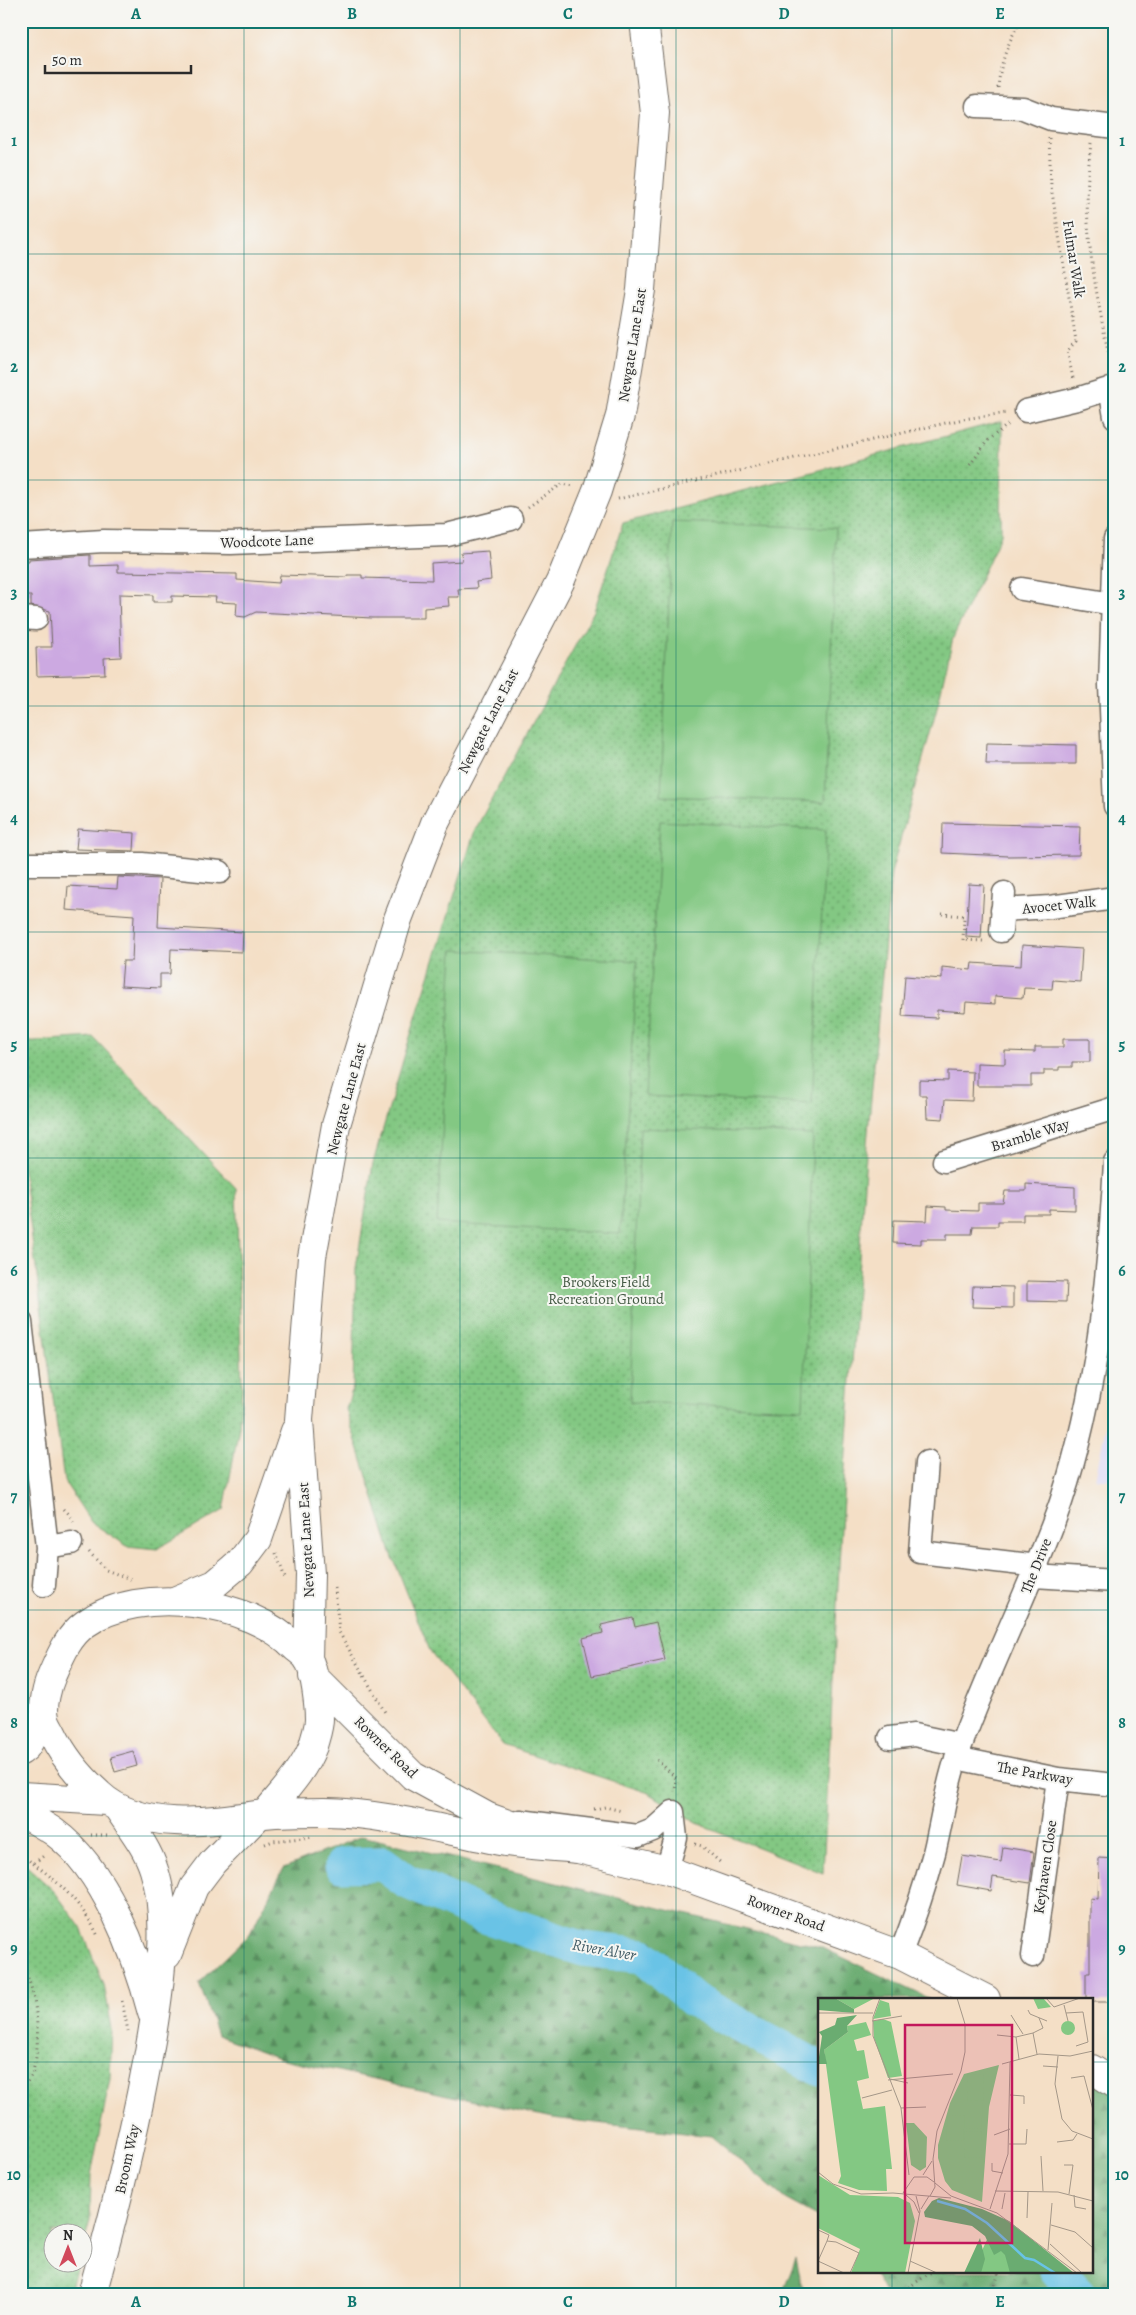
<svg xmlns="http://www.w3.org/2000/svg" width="1136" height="2315" font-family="Alegreya,serif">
  <defs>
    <pattern id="grass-dots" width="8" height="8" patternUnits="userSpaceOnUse" patternTransform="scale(1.25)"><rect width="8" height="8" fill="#83c883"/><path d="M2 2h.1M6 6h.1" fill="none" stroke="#6ba36b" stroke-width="1.8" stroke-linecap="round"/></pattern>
    <pattern id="forest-firs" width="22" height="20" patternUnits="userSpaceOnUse" patternTransform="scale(1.25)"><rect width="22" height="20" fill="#6aac71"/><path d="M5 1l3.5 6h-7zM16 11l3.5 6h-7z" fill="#578c5d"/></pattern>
  </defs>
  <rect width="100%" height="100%" fill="#f6f6f2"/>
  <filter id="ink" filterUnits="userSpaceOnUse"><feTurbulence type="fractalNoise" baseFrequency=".02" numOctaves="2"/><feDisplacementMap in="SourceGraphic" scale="10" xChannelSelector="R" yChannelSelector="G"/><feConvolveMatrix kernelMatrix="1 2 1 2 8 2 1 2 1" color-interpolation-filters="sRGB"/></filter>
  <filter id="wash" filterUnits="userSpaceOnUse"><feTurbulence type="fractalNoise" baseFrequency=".0096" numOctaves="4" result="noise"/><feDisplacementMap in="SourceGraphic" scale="20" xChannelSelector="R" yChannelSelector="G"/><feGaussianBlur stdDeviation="1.12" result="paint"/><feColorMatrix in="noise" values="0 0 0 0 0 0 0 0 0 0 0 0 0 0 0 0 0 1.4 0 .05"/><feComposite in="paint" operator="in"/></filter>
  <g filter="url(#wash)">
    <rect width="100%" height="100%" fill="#f4dfc6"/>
    <path fill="#dad6f7" d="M1115 1384V1479H1095Z"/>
    <path fill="url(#grass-dots)" stroke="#577a57" d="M1002 421 1001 535 953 638 936 712 891 873 866 1155 841 1528 823 1873 697 1823 649 1793 503 1745 430 1651 390 1550 346 1409 353 1387 356 1268 373 1163 409 1040 475 830 594 611 623 523Z
      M93 1037 236 1188 242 1389 239 1427 224 1510 157 1549 127 1546 91 1522 64 1481 21 1155V1042Z
      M21 1863 29 1868 55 1892 81 1928 104 1985 112 2029 110 2079 91 2175 90 2220 83 2247 82 2232H52V2262L78 2263 69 2294H21Z"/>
    <path fill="url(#forest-firs)" stroke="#4a6c4e" d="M362 1836 821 1947 930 1999H820V2218L785 2199 711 2136 552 2118 279 2058 217 2035 199 1983 249 1935 284 1868Z
      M1092 2075 1115 2088V2294H885L873 2271H1092Z
      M796 2259 804 2294H782Z"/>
    <path fill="#83c883" stroke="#577a57" d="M672 522 836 528 825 802 661 796Z
      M660 821 826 830 812 1104 645 1096Z
      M453 950 637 961 620 1234 437 1223Z
      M640 1128 813 1135 803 1409 630 1402Z"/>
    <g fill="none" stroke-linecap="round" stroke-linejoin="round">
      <path stroke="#69c3e6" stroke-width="35" d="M342 1865 383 1864 406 1881 482 1915 583 1949 643 1956 694 2000 820 2069
        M1057 2271 1079 2294"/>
    </g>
    <g id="blocks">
      <path fill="#cca9e1" d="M488 551 491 580 476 582 477 588 458 589 459 597H448L449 606 424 608V618H372L256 612 245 617 236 616 237 603 215 602 216 597 172 596V602H153V595L119 594 121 657 104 658 105 674 37 676 36 647H52L50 611 31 606V596H21V561H29V559L90 555V566L118 565V572L237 574V580L279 583 280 575 347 577V575H362V578L432 580 431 563 462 561 461 553Z
        M987 743 1076 745V764H986Z
        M943 823 1080 826 1079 855 1009 856 942 853Z
        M78 829 135 833 134 851 76 849Z
        M118 877 160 879 158 927 243 932 242 952 171 949 170 974H160V988L121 986 123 961H132L134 915 66 910 68 886 117 889Z
        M969 884 984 885 981 938 966 937Z
        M1022 945 1082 949 1080 982 1053 980 1052 989 1024 988 1023 998 995 996V1004L966 1002 965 1012 937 1010V1018L902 1016 905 976 942 979V967L971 970 972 963 1021 966Z
        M1063 1039H1090V1062H1072V1067H1059V1070H1044V1075H1031V1086H977V1063L1005 1064V1051L1035 1052V1047H1063Z
        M948 1071 973 1072 972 1101 945 1100 943 1119 927 1118 926 1095H919V1080L948 1081Z
        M1026 1184 1075 1187V1210L1049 1209V1214H1023V1221H998V1226H973L972 1234H947V1239H921V1244L893 1243 894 1220 927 1221 928 1206 946 1207V1210L978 1211V1203H1003L1005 1191H1026Z
        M1027 1281 1067 1282 1066 1302 1027 1301Z
        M973 1286 1013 1287V1308L972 1307Z
        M633 1618 635 1627 656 1622 665 1660 592 1676 583 1638 603 1633 601 1625Z
        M133 1751 137 1766 115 1772 111 1757Z
        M1003 1847 1034 1852 1030 1883 993 1877 991 1891 957 1885 962 1856 1001 1862Z
        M1099 1858 1115 1859V2002H1092V1999H1086V1973H1090V1898L1098 1899Z"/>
    </g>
  </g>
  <g filter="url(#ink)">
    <use href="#blocks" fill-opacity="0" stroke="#716a61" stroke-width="1"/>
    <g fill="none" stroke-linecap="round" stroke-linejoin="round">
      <defs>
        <path id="minor" d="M977 106 1023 108 1051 119 1115 127
          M1110 388 1115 417
          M1026 411 1077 399 1115 387
          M1115 539 1110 685 1115 806
          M21 546 104 541 231 543 447 535 511 519
          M1022 589 1113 604
          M21 618 36 619
          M21 864H142L220 872
          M1002 910 1050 907 1115 898
          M1001 931 1004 893
          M944 1161 1115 1108
          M21 1322 47 1547 44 1585
          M927 1462 920 1552 1038 1566
          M47 1547 71 1543
          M1034 1576 1115 1581
          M890 1738 914 1735 961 1745
          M956 1758 1058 1779 1115 1785
          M520 1821 638 1836 653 1830 673 1812
          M667 1870 676 1838 673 1812
          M900 1955C913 1922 925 1887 934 1853 942 1821 946 1787 957 1756 988 1669 1031 1588 1061 1502 1097 1393 1109 1276 1115 1162
          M1033 1956 1058 1779"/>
        <path id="major" d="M174 1601 215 1584 240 1563 258 1539 295 1431
          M308 1660 310 1574 299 1420 312 1257 336 1125 398 919 435 823 560 582 597 491 620 416 641 290 655 113 644 21
          M313 1676 413 1776 488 1817 578 1849 667 1870 900 1955 986 1999
          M21 1751 26 1747 44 1717
          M21 1796 106 1801
          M21 1812C32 1819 44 1825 54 1832 105 1869 137 1955 152 2013
          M265 1814C281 1794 304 1771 313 1746 315 1738 319 1728 319 1719 319 1706 315 1671 308 1659 305 1655 300 1651 296 1648 250 1600 140 1584 85 1624 68 1636 60 1657 52 1675 47 1686 42 1706 45 1718 46 1723 50 1729 52 1733 64 1758 79 1776 99 1794 140 1833 214 1821 264 1814 284 1812 306 1812 325 1812 384 1813 443 1830 500 1841 526 1846 552 1846 578 1849
          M167 1955 194 1887 213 1862 258 1816
          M1092 2069 1115 2084
          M92 2294C116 2208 137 2123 152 2035 160 1986 170 1918 154 1870 147 1847 131 1828 118 1808"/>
      </defs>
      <use href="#minor" stroke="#716a61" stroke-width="25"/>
      <use href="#major" stroke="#716a61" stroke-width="30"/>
      <path stroke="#716a61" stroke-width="3" stroke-dasharray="1 4" stroke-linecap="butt" d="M998 88C1000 63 1008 43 1020 21
        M1049 138 1051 186 1076 341 1067 351 1073 378
        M1091 143C1088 170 1086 196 1088 223 1091 272 1102 320 1111 367
        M970 465 988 440 1010 423
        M618 499 963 419 1007 413
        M528 507 562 484 574 486
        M942 914 964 916 963 940 984 941
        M64 1509 69 1514 75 1524
        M89 1552 106 1570 133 1580
        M276 1553 286 1581
        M335 1588 339 1632 386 1714
        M21 1681 22 1617 28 1598
        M657 1760 676 1778 675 1792
        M594 1809 605 1807 622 1811
        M91 1835H107
        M265 1844 273 1841 312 1837
        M695 1844 702 1846 722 1864
        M21 1855C53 1876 82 1902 98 1936
        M34 1863 45 1855
        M21 1965C37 1986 41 2042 34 2067 33 2075 27 2081 23 2088
        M122 2001 128 2031
        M21 2082 24 2094 21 2115
        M902 2294 903 2291 933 2271
        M993 2294 999 2271"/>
      <use href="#minor" stroke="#fff" stroke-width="22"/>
      <use href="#major" stroke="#fff" stroke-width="28"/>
    </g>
  </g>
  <path fill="none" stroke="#0f766e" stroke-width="1" stroke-opacity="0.55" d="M244 21V2294M460 21V2294M676 21V2294M892 21V1999M21 254H1115M21 480H1115M21 706H1115M21 932H1115M21 1158H1115M21 1384H1115M21 1610H1115M21 1836H1115M21 2062H820M1092 2062H1115M892 2271V2294"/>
  <g text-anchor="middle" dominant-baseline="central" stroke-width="4" stroke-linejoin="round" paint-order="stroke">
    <g font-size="15" fill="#2b2b2b" stroke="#f6f6f2">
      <text transform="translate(1074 259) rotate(81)">Fulmar Walk</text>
      <text transform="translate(632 345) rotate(-81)">Newgate Lane East</text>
      <text transform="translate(267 541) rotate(-2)">Woodcote Lane</text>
      <text transform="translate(488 721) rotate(-63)">Newgate Lane East</text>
      <text transform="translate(1059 905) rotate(-6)">Avocet Walk</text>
      <text transform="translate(346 1099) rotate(-75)">Newgate Lane East</text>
      <text transform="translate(1030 1135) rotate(-17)">Bramble Way</text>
      <text transform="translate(306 1540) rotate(-93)">Newgate Lane East</text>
      <text transform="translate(1036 1566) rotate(-68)">The Drive</text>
      <text transform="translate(386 1747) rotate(44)">Rowner Road</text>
      <text transform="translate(1035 1773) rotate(10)">The Parkway</text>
      <text transform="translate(1045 1867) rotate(-82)">Keyhaven Close</text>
      <text transform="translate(786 1913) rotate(20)">Rowner Road</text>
      <text transform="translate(127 2159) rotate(-78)">Broom Way</text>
    </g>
    <g font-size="15" fill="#455a45" stroke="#f6f6f2">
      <text x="606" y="1282">Brookers Field<tspan x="606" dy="17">Recreation Ground</tspan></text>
    </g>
    <g font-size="16" font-style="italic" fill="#3e5963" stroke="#f6f6f2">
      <text transform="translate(604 1950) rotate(10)">River Alver</text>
    </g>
  </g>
  <g transform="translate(818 1998)">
    <rect width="275" height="275" fill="#f4dfc6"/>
    <path d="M17 0H57L36 11ZM215 0H225L233 9 220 11ZM62 2 71 5 73 18 55 21ZM65 21 73 24 84 78 70 80 56 40 55 23ZM243 30a7 7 0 1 1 14 0a7 7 0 1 1-14 0ZM48 24 53 37 36 42 39 53 46 52 51 80 39 83 45 111 67 108 74 171H68L69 193 41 192 20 185 23 178 6 52 30 34 29 28ZM181 67 171 109 164 204 134 192 127 183 120 160V147L132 105 146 76ZM88 125H96L109 139 108 169 102 173 93 167ZM0 177 32 197 80 199 92 205 97 223 87 275H33L42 251 0 230ZM175 228 225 275H154Z" fill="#83c883"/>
    <path d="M0 0H17L36 11V15L0 12ZM39 17 29 28 30 34 6 52 9 66H0L4 38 1 34 17 27 19 20ZM121 200 164 211 191 223 256 275H192L187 257 183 253 176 257 167 238 154 228 107 219 106 214 114 203ZM162 240 167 261 163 275H146Z" fill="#6aac71"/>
    <path d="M150 76 166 77 165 103 149 102ZM149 105H165L163 131 148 130ZM130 117 147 118 145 143 128 142ZM147 133 164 134 163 160 146 159Z" fill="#83c883"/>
    <path fill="none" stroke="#69c3e6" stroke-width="2.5" d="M119 203 147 211 169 225 207 260 216 262 237 275"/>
    <path fill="none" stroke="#a49788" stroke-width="1" d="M62 0 55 19V38L83 110 91 177M228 0 236 9 262 0M246 7 250 23M210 12 212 16 229 23M0 15H55M248 15 265 14 270 44 258 48M193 17 205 36M54 23 84 18M215 35 219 56M179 37 198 39 215 35 225 30 221 20M198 39 201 61M240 58 237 86 244 121 254 133 275 141M184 66 221 56 252 58 275 53M225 68 240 69M253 80 266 78 275 112M72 81 90 85M70 82 135 76M192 97 206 98V106M44 100 74 92M83 110 108 109M176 137 192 131M239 144 255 142 259 136M191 146H208L209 131M223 158 225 193M174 165V173L185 175M246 167H255L251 196M0 174 15 186 43 196 75 195 133 200M105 177 114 163M117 185 133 198 179 215 259 275M177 193 240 194 275 203M85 195 96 179H109L116 184M88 197 96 204 101 215M256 197 257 209 268 211M112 198 117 189 115 161 119 133 143 73 147 54V26L139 0M103 211 111 198M172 211 190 156 192 64M184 211 187 195M209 220 210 194M233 227 257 234 275 250M0 232 11 237 9 243M232 246 264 275M230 252 234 205M0 263 9 243 18 244 41 255 32 275M0 263 26 275M92 263 119 275M90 275 102 213 98 198"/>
    <path fill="#c2185b" fill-opacity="0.15" stroke="#c2185b" stroke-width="2.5" d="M87 27H194V245H87Z"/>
    <rect width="275" height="275" fill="none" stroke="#2b2b2b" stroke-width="2.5"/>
  </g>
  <rect width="1136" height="2315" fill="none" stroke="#f6f6f2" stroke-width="55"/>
  <g transform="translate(68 2248)"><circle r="24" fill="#f6f6f2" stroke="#a5a5a2"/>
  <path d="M0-4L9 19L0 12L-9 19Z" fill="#d1495b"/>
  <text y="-8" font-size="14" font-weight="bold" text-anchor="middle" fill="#2b2b2b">N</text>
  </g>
  <path d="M45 65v8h146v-8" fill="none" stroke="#2b2b2b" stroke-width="2.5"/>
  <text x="52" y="65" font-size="15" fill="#2b2b2b" stroke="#f6f6f2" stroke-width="4" paint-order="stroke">50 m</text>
  <rect x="28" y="28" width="1080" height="2260" fill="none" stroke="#0f766e" stroke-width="2"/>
  <g font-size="16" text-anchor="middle" font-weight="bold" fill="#0f766e">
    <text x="136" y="19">A</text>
    <text x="352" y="19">B</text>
    <text x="568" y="19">C</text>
    <text x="784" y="19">D</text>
    <text x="1000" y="19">E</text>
    <text x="14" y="146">1</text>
    <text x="1122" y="146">1</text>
    <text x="14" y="372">2</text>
    <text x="1122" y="372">2</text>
    <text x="14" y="598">3</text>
    <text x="1122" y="598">3</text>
    <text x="14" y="824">4</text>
    <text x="1122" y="824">4</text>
    <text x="14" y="1050">5</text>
    <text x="1122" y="1050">5</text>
    <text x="14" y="1276">6</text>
    <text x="1122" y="1276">6</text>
    <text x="14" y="1502">7</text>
    <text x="1122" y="1502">7</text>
    <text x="14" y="1728">8</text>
    <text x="1122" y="1728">8</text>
    <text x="14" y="1954">9</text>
    <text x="1122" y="1954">9</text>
    <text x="14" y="2180">10</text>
    <text x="1122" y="2180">10</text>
    <text x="136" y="2307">A</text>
    <text x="352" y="2307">B</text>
    <text x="568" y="2307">C</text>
    <text x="784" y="2307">D</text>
    <text x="1000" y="2307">E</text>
  </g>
</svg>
